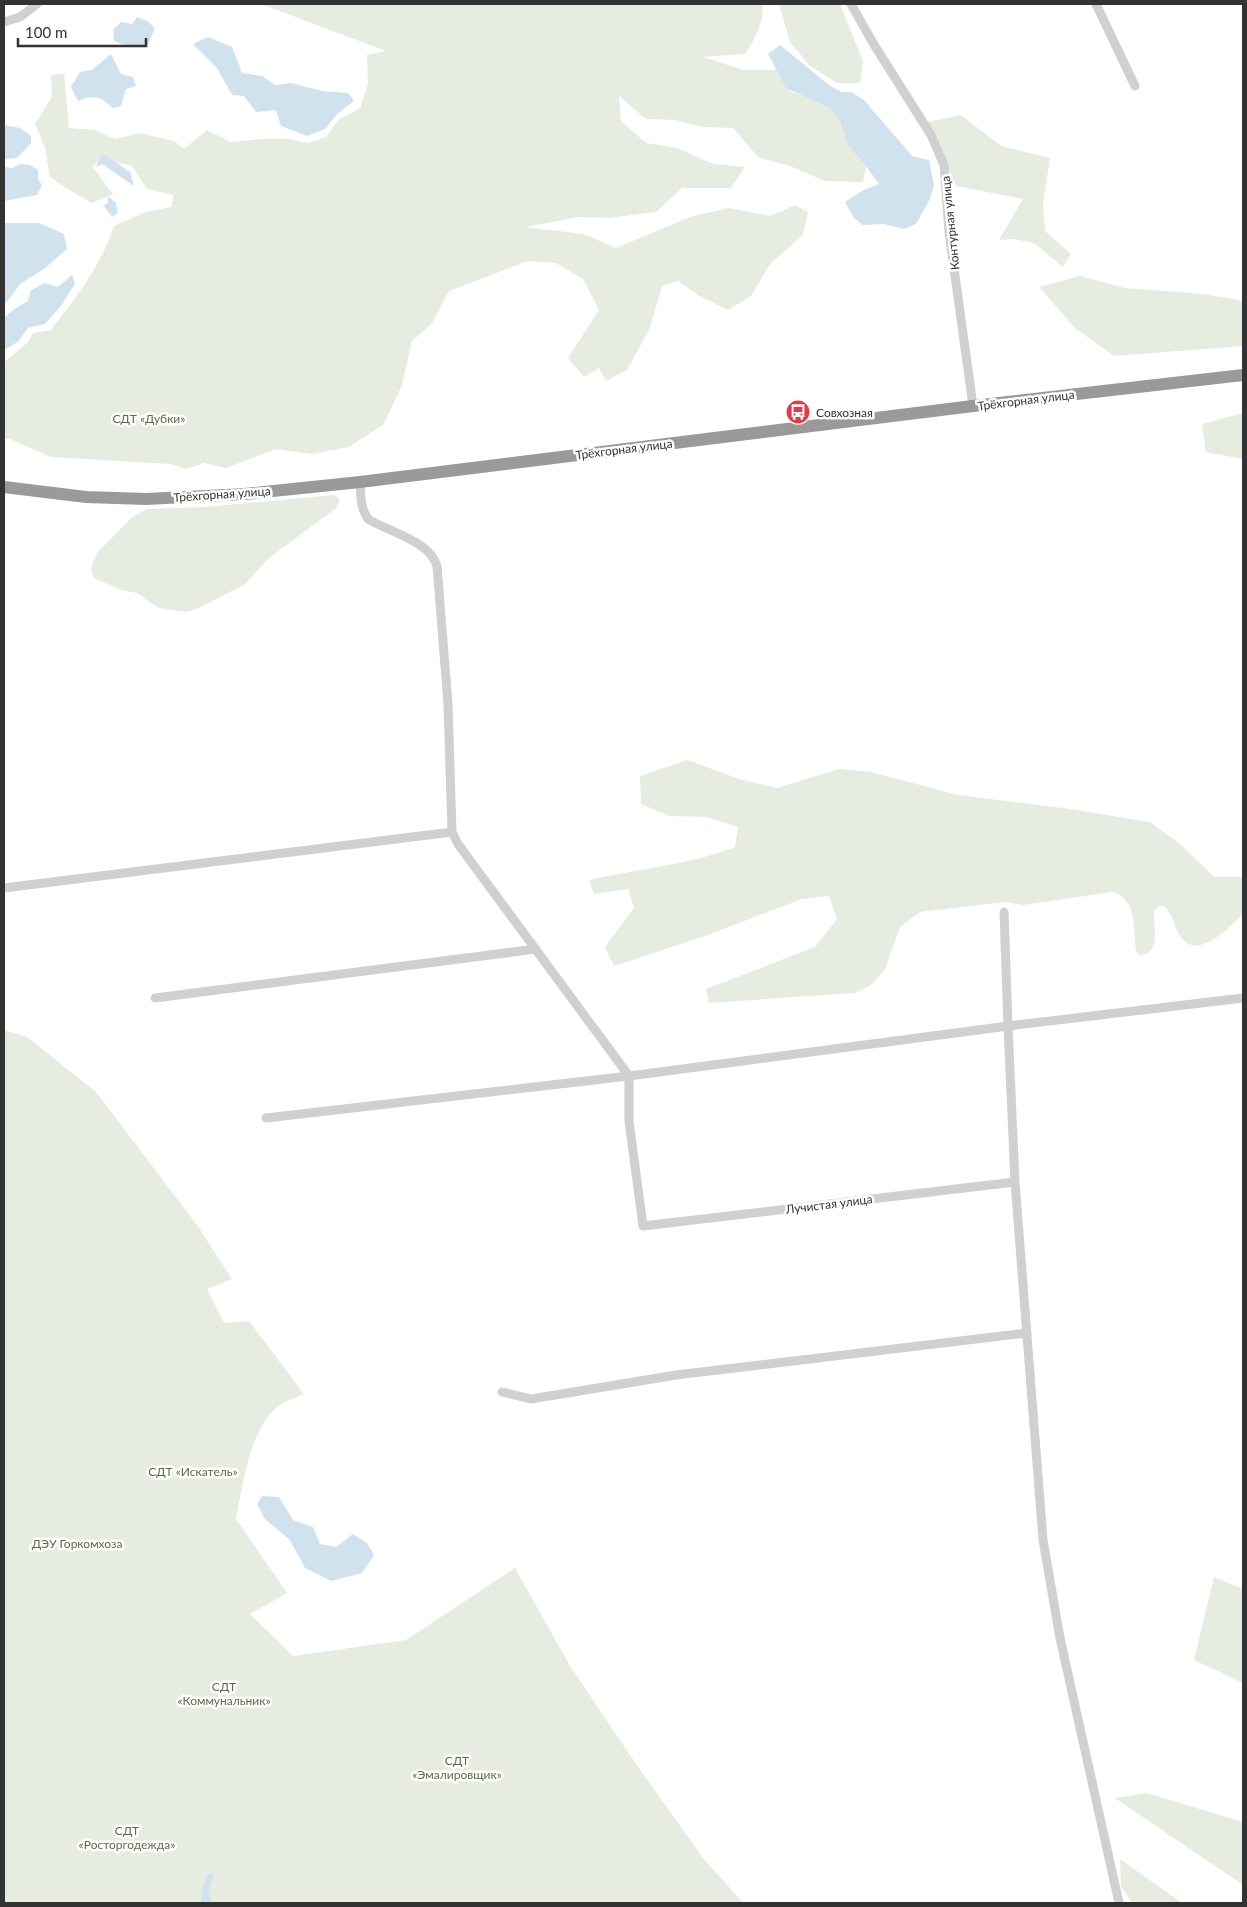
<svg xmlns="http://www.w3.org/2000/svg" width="1247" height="1907" font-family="Lato,sans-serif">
  <rect width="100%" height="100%" fill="#fff"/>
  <path fill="#e6ecdf" d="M261 4H762C765 21 754 41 745 54L703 57 744 70H778L790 91 838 109 847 143 866 166 863 182 825 181 790 166 758 157 733 128 701 127 675 120 646 119 619 96 621 121 646 143 677 148 713 164 745 167 731 188H682L656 212 610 218 578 217 526 227 584 234 616 248 690 217 729 208 770 216 795 205 808 212 803 235 770 264 751 296 728 310 701 297 678 281 662 286 650 328 627 370 606 381 599 368 584 377 568 358 599 310 583 279 556 263 528 261 449 291 432 323 412 341 402 385 384 424 349 447 311 454 276 449 226 468 204 463 187 469 170 464 51 457 10 439H4V362L27 343 33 333 51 330C76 297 101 266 114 226L146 212 171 207 174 195 147 189 132 166 102 159 92 166 113 194 92 203 71 191 50 177 45 147 35 124 52 97 51 75 64 74 69 128 95 130 115 139 140 133 174 141 184 149 207 130 231 142 260 139H290L308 143 326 137 338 120 360 108 368 84 367 55 386 51Z
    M779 4H840L863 61 860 83H837L810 66 790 42Z
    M961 115 1001 146 1050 158 1043 204 1045 231 1071 254 1063 267 1034 243 1014 239 999 240 1023 199 956 186 927 122Z
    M1080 276 1125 288 1204 294 1243 301V346L1114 356 1075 328 1039 287Z
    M1243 413V459L1206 452 1202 424Z
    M334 495 338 497 340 501 336 508 269 558 245 584 199 608 186 612 159 608 137 593 121 590 94 578 91 570 93 562 98 552 132 517 147 509 205 507Z
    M688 760 739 779 777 788 839 769 871 772 958 795 1070 809 1150 822 1180 844 1214 877H1243V914C1229 927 1196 964 1179 934 1173 924 1173 914 1164 906H1160L1154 910C1153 925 1162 954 1140 955L1136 951C1133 930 1138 899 1112 892L1023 905 1005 902 920 912 900 927 885 969 876 980 868 987 854 993 709 1003 706 989 815 947 837 919 829 896 802 899 702 937 614 966 605 947 634 908 628 889 594 894 589 880C637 869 689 865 735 847L738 827 706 817 669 816 641 804 640 776Z
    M4 1030 27 1037 96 1092 197 1225 232 1279 207 1289 224 1323 249 1321 304 1394C297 1397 289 1399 283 1403 250 1422 243 1485 236 1519L287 1593 250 1614 293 1656 406 1640 515 1568 570 1666 636 1764 703 1858 743 1903H212L209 1891 214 1875 203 1884 201 1903H4Z
    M1214 1577 1243 1589V1683L1194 1660Z
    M1147 1793 1243 1822V1885L1115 1798Z
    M1120 1859 1182 1903H1132L1121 1886Z"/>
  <path fill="#cfe2ee" d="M137 17 147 21 155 28 148 45 130 47 114 41 113 30 121 22 132 24Z
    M208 37 232 47 242 73 262 76 275 85 291 83 322 91 348 93 354 101 338 113 325 129 307 136 281 126 276 110 256 112 244 96 232 95 217 68 193 44Z
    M780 45 829 85 841 92H851L864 100 912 156 929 160 934 185 930 199 916 224 904 229 884 224 863 225 854 218 845 202 864 190 879 184 866 166 847 144 841 123 832 109 786 88 768 54Z
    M111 54 121 74 133 77 136 86 126 89 121 106 113 108C99 96 95 94 78 101L71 87 80 72 92 70Z
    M4 125 20 128 31 136V143L17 158 4 159Z
    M102 153 130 172 134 186 102 164 96 167Z
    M21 164 30 165 38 170V179L42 185 37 195 4 201V167L12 168Z
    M108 196 116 203 118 213 112 217 104 206 108 202Z
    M4 223H39L64 234 67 249 45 268 20 284 4 306Z
    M72 275 75 284 60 307 45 324 28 328 19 341 4 350V318L13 310 28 301 31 290 45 283 58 287Z
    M262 1496 279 1497 293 1520 313 1527 320 1544 336 1547 353 1534 367 1543 374 1555 362 1573 331 1581 305 1568 290 1540 265 1519 257 1504Z
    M208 1874 214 1875 209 1891 212 1903H201L203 1884Z"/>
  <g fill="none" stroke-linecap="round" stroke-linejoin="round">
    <path stroke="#d0d0d0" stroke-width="9" d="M851 4 873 43 931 135 944 165 949 232 973 406
      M1096 4 1135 86
      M4 22 20 17 37 4
      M360 482C361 496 360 507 368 519 389 532 430 541 437 566L448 704 452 832 458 844 629 1076V1121L643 1226 1015 1182
      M4 888 452 832
      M1004 912 1008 1026 1243 998
      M155 998 536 949
      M266 1118 629 1076 1008 1026 1015 1182 1043 1540 1060 1638 1119 1903
      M502 1392 531 1399 676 1375 1027 1333"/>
    <path stroke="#9a9a9a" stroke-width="12" d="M4 487 86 497 146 499 245 494 360 482 973 406 1243 375"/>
  </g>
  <defs>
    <symbol id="bus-disc" viewBox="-11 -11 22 22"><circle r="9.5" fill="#e63946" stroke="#fff"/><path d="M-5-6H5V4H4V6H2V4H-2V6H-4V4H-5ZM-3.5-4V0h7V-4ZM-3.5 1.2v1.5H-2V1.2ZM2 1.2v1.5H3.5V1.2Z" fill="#fff"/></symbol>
  </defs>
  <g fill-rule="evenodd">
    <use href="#bus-disc" x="784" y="398" width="28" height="28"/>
  </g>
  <g text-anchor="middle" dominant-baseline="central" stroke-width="5" stroke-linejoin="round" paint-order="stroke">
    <g font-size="12" fill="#333" stroke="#fff">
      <text transform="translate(950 223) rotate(-96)">Контурная улица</text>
      <text transform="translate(1026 400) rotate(-7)">Трёхгорная улица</text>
      <text transform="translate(624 449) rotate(-7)">Трёхгорная улица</text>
      <text transform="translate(222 494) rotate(-4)">Трёхгорная улица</text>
      <text transform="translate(829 1204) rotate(-7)">Лучистая улица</text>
    </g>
    <g font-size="12" fill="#333" stroke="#fff" text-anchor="start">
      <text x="816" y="412">Совхозная</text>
    </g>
    <g font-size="12" fill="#56703f" stroke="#fff">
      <text x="149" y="418">СДТ «Дубки»</text>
      <text x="193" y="1471">СДТ «Искатель»</text>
      <text x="77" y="1543">ДЭУ Горкомхоза</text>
      <text x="224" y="1686">СДТ<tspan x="224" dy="14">«Коммунальник»</tspan></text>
      <text x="457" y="1760">СДТ<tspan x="457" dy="14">«Эмалировщик»</tspan></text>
      <text x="127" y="1830">СДТ<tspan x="127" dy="14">«Росторгодежда»</tspan></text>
    </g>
  </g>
  <rect width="1247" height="1907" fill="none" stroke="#333333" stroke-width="10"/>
  <path d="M18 38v8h128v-8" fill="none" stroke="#333333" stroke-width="2.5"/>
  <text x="25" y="38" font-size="15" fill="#333333" stroke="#ffffff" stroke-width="4" paint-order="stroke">100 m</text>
</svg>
